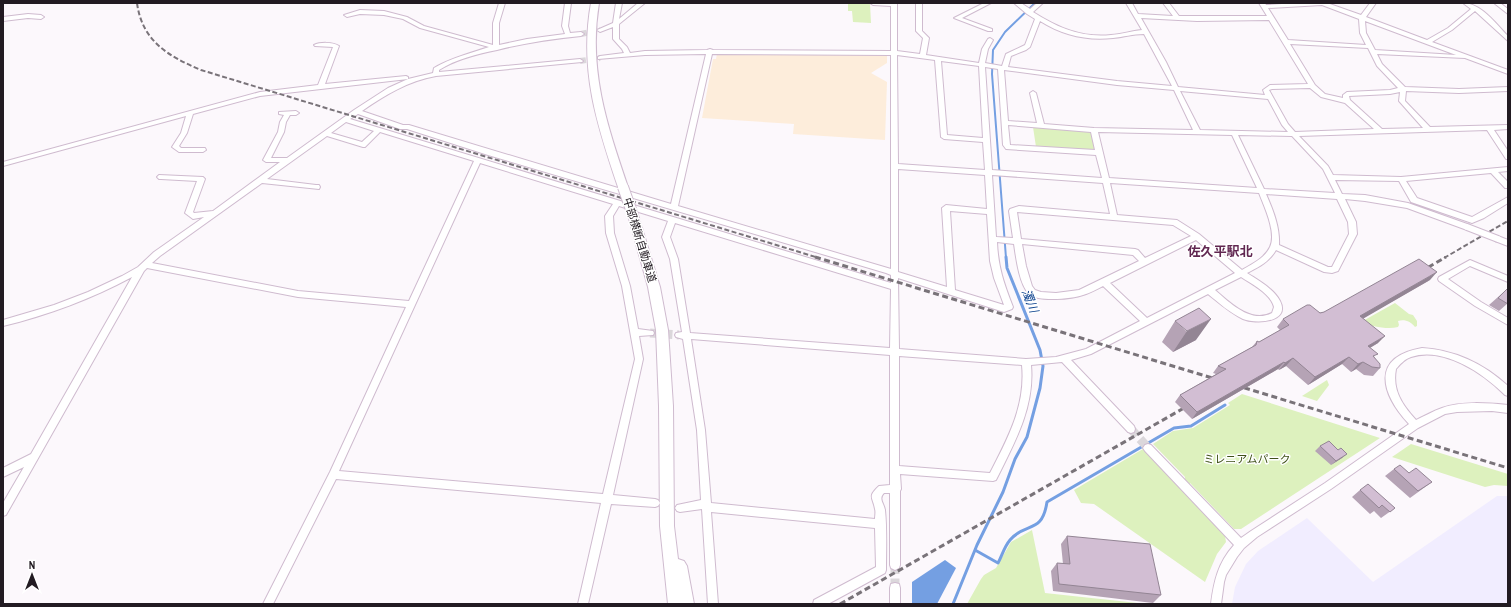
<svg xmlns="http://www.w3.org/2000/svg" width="1511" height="607" font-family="'Archivo Narrow','Noto Sans JP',sans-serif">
  <rect width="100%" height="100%" fill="#fcf8fc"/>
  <path fill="#f1edff" d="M1497 496H1508V604H1232L1235 587 1246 564 1258 551 1307 518 1373 582Z"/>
  <path fill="#fdeddb" d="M717 54H883L887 56V63L871 73 887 82 885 140 793 134 794 124 702 118 713 59H716Z"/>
  <path fill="#ddf1be" d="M848 3 870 4 871 23 853 22 852 11H848Z
    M1033 127 1088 130 1091 133 1095 149 1092 151 1036 147Z
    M1395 303 1409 314 1413 315 1417 321V326L1415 327C1411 322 1405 319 1398 321L1399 325 1398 327C1387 330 1371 326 1361 322Z
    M1327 380 1329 385 1317 401 1302 396Z
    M1242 394 1380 438 1241 529H1234L1190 483 1189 497 1225 536 1226 542 1217 554 1205 582 1094 504 1081 503 1074 490 1143 449 1183 491 1185 477 1153 444 1173 431 1193 428 1230 405 1228 403Z
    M1411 444 1508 474V486L1494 485 1485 487 1392 457Z
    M1032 530 1045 593 1147 604H967L981 579 984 575 996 568 1011 542Z"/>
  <path fill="#749fe2" d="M945 560 956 568 937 604H912V582Z"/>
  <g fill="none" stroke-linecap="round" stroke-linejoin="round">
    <path stroke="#749fe2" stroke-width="2" d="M1006 258 992 74 993 50 1005 32 1035 3"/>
    <path stroke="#749fe2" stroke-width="3" d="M975 550 998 563C1002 556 1004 547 1010 540 1026 521 1042 535 1047 502L1174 428 1191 426 1225 405
      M953 604 977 545 1003 492 1015 459 1027 437 1040 388 1043 366 1040 350 1007 268 1006 257"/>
    <path stroke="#dbd7db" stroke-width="6" stroke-dasharray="6 3.5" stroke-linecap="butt" d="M581 34 600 30
      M580 61 600 58"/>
    <path stroke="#dbd7db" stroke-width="9" stroke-dasharray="9 4.5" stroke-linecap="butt" d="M650 333 679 335
      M1131 429 1148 448
      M895 565V588"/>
    <defs>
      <path id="minor" d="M499 3H505L499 23V45L527 39 565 34 562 26 565 3H571L568 26 570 33 581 32 584 34 581 36C552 39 524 43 497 50 477 54 456 59 439 70V72L580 59 583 61 582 62 436 76C408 81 385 95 362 111L403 125H409L671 204 706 54 645 55 598 59V57L600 56 624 53 622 49 613 39V27L600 32 597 30 613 23 616 3H622L619 19 638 3H645L619 24V39L627 47 630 53 645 51 707 50 710 49 713 50 891 51V6L873 5 870 3H897V51L920 54 923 38 916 31V3H922V31L929 38 926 55 979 63 982 49 988 39 990 38 993 40 988 49 985 63 1002 66 1006 54 1025 45 1035 19 1027 14 1014 3H1021L1030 9 1037 3H1043L1033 12C1058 28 1082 38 1111 35 1122 34 1132 31 1142 30L1126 3H1132L1138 14 1173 16 1163 3H1169L1179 16H1267L1259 3H1265L1266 5 1298 3H1327L1361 15 1370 3H1376L1366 17 1427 40 1448 28 1471 9 1463 3C1481 3 1496 24 1508 36V41L1475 11 1452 30 1432 42 1508 70V74L1465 58 1377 54 1382 64 1405 87 1459 89 1508 87V91L1459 93 1406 91 1405 101 1430 127 1508 125V129L1494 130 1508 151V159H1506L1487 130 1299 136 1328 166 1333 175 1401 177 1508 167V171L1498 172 1508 182V188H1505L1491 173 1406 181 1417 198 1472 217 1508 197V203L1484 218 1472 223 1411 202 1399 181 1335 180 1342 194 1365 195 1408 203 1470 225 1471 227 1467 230 1407 208 1365 201 1345 199 1356 222 1357 234 1338 271 1332 273 1324 272 1276 250C1269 262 1259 267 1247 273 1259 281 1274 289 1280 301 1291 323 1255 324 1243 319 1230 313 1219 303 1208 294L1091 354 1071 360 1134 426 1135 429 1134 432 1131 433 1128 432 1062 362 1031 365C1035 407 1014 444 996 480L993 481 900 474 901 489 900 491V565L899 568 895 570 891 568 890 565V493H884C878 499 884 503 885 510 887 529 886 551 886 570L885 573 828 604H813L814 600 876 567 875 528 711 512 718 604H708L702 509 680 512 677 511 675 508 677 505 701 500 697 430 683 339 676 337 675 335 676 333 682 332 670 259 662 237 668 221 619 206 613 216 614 233 630 286 638 329 653 331 654 333 653 335 639 336 643 359 613 495 655 499 658 500 660 503 658 506 655 507 611 504 588 604H578L601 503 336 479 273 604H263L330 472 406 307 298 297 147 268 144 271 6 515 3 516V503L24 467 3 477V468L31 454 132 277C91 299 48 315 3 326V320L54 305 88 292 122 276 138 267 154 252 204 217 193 219 185 213 197 181 161 179H159L157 177 159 175 203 177 205 179 193 212 194 213 213 211 280 162H266L263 160 278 132 280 122 284 115 279 114V112L296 111 299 113 296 115H290L286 122 284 132 271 158H287L354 110 388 88 408 79 260 96 193 114 187 133 179 146 181 148H205L206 150 203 152H179L172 147 181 133 186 116 3 166V162L260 92 318 85 333 47 315 46 314 45C320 42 333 42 339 46L325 84 406 76 408 77V79L433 73 434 68C451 58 471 53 489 47L420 28 403 19 384 15 360 14 347 17 344 15 360 10 384 11 407 17 424 26 493 45V23ZM1322 5 1359 19 1360 33 1366 45 1288 40 1268 8ZM1141 18 1197 21 1269 20 1308 84 1270 85 1263 90 1265 95 1178 87 1166 62ZM1040 21C1062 35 1087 41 1113 38 1123 37 1133 34 1144 34L1172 86 1117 81 1008 67 1011 56 1026 50 1030 47ZM1365 21 1456 55 1375 50 1366 33ZM1290 44 1368 48 1377 66 1398 88 1390 90 1347 92 1343 95V98L1325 94 1315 85ZM712 54 891 55V269L678 206ZM897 55 935 60 941 137 944 139 983 142 985 170 898 164ZM941 61 979 66 983 138 947 135ZM985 67 998 69 1003 145 1006 149 1096 155 1102 178 992 170ZM1004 70 1117 85 1174 90 1193 130 1094 128 1044 124 1036 93 1033 91 1030 93 1037 123 1008 121ZM1310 88 1321 97 1345 103 1374 129 1295 132 1288 124 1269 90 1272 89ZM1180 91 1268 99 1282 125 1288 132 1200 130ZM1400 92 1399 101 1423 128 1382 129 1350 100 1349 96 1390 94ZM358 114 400 129H407L488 155 886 273 891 275V283L350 119ZM346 122 374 131 362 142 331 133ZM1008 125 1091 132 1095 150 1010 145ZM380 132 474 161 409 301 298 291 152 263 160 256 262 183 319 189 320 187 319 185H316L267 179 327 136 363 147H365ZM1098 132 1232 135 1257 188 1109 178ZM1238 135 1292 136 1323 169 1335 193 1264 189ZM480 163 613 204 605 216 606 233 622 286 635 359 603 494 339 471ZM898 169 985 175 987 209 946 205 942 208 947 287 898 272ZM992 175 1103 183 1110 214 1019 206 1010 209 1009 211 1013 238 996 237ZM1110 183 1259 193C1264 206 1277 233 1270 247 1265 258 1252 264 1242 270L1199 234 1177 220 1117 215ZM1266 194 1337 199 1348 222 1349 234 1332 267H1328L1279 245C1280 227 1273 210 1266 194ZM950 211 987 214 990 261 994 278 1004 305 955 290ZM1017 212 1173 225 1191 236 1145 258 1138 250 1135 249 1021 239ZM675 223 891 289 890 348 690 333 678 259 670 237ZM1196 240 1235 273 1147 318 1110 283ZM997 242 1014 244C1016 257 1019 284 1029 294 1037 302 1073 299 1083 295 1090 293 1097 289 1103 286L1140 321 1086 349 1056 357 1026 359 899 349 898 278 1004 312 1012 309 1013 307C1004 284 998 267 997 242ZM1022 244 1133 255 1139 261 1079 290 1056 293 1041 292 1035 290 1032 286 1026 266ZM1241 277C1252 284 1271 294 1274 307L1272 313C1251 324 1230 303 1215 290ZM691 339 890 355V485L879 486C867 497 873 497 875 509 876 512 875 516 875 519L711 503 705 430ZM899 356 1022 365C1026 405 1008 438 990 473L899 466Z
        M984 3H991L962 18 992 29V31H988L954 18Z
        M1494 3H1500L1508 9V14Z
        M28 14 41 15 44 17 41 19 28 18 3 21V17Z
        M1498 236 1508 240V246L1495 241 1494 239Z
        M1470 260 1508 276V282L1470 266 1448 279 1481 302 1508 318V325L1475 306 1439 281 1438 279 1439 277Z
        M1422 348C1455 350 1484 364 1508 386V396L1505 395C1483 373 1443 346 1411 357 1405 359 1400 364 1396 369 1392 390 1402 405 1416 420 1425 416 1433 411 1442 408 1462 401 1487 403 1508 405V413L1492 411 1457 412 1445 414 1418 428 1331 489 1257 537 1244 548 1237 557 1226 575 1224 582 1221 604H1211C1214 581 1218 563 1234 545L1145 451 1143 448 1145 445 1148 444 1151 445 1241 538 1251 531 1325 483 1409 424C1381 394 1370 357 1422 348Z
        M895 583 899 584 900 588V604H890V588L891 584Z"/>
      <path id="highway" d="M591 3H599C588 70 607 125 628 187L627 190H619L618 187C597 125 579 70 591 3Z
        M633 211 637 212 638 215 660 287 668 330 673 406 674 526 678 559 684 561 687 566 694 604H668L660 526 659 406 656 330 648 287 628 215 629 212Z"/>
    </defs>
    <use href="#minor" stroke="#cfbbcf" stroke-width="2"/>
    <use href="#highway" stroke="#cfbbcf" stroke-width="2"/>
    <use href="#minor" fill="#fff" fill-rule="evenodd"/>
    <use href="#highway" fill="#fff" fill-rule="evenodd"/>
    <path stroke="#797379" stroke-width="2" stroke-dasharray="5 2.5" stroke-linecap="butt" d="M137 3C142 41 168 56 201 70L819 258
      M1444 258 1508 221"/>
    <path stroke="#797379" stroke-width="3" stroke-dasharray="6 3.5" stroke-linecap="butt" d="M815 257 1222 381
      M1420 272 1446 257
      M1235 385 1508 468
      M840 604 1191 404"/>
    <defs>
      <path id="minor-bridge" d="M1467 227 1498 239"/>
      <path id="highway-bridge" d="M623 187 633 215"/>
    </defs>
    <use href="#minor-bridge" stroke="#cfbbcf" stroke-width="8" stroke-linecap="butt"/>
    <use href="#highway-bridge" stroke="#cfbbcf" stroke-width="12" stroke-linecap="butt"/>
    <use href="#minor-bridge" stroke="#fff" stroke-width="6"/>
    <use href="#highway-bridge" stroke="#fff" stroke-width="10"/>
  </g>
  <path fill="#b5a3b5" d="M1430 280 1363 318 1378 343 1370 348 1380 368 1373 376 1364 375 1356 369 1351 372 1342 364 1308 385 1286 366 1279 370 1278 369 1192 419 1175 402 1180 395 1216 374 1213 373 1218 366 1252 347 1257 341 1259 342 1280 330 1277 327 1283 319 1324 312Z
    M1507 289 1508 303 1499 311 1489 305Z
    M1175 321 1196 340 1173 352 1162 342Z
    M1320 446 1338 450 1342 458 1331 465 1315 451Z
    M1394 469 1409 473 1432 482 1410 498 1385 476Z
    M1360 490 1395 508 1381 518 1374 511 1370 514 1352 497Z
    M1067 536 1161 595 1153 603 1053 591 1051 571 1057 563 1063 564 1061 544Z"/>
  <path fill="#938594" d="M1437 272 1430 280 1354 324 1360 316Z
    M1211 319 1196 340 1173 352 1187 331Z
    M1385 336 1378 343 1361 353 1368 346Z
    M1349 357 1342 364 1308 385 1315 377Z
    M1293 358 1286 366 1279 370 1285 363Z
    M1284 362 1278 369 1192 419 1197 412Z
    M1363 362 1356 369 1351 372 1358 364Z
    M1347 454 1342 458 1331 465 1336 461Z"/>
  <path fill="#d2bed3" stroke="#938594" d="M1419 259 1437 272 1360 316 1385 336 1368 346 1378 354 1373 356 1380 364V368L1372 367 1363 362 1358 364 1349 357 1315 377 1293 358 1285 363 1284 362 1197 412 1180 395 1226 369 1218 366 1256 345 1257 341 1259 342 1289 325 1283 319 1307 305H1310L1320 313 1324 312Z
    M1507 289 1508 290V304L1498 298Z
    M1199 308 1211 319 1187 331 1175 321Z
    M1329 441 1338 450 1341 448 1347 454 1336 461 1320 446Z
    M1400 465 1409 473 1416 468 1432 482 1418 491 1394 469Z
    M1368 484 1395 508 1390 512 1382 505 1379 508 1360 490Z
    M1067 536 1150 544 1161 595 1059 584 1057 563 1070 564Z"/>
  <g text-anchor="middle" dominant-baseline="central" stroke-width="3" stroke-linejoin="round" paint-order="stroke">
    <g font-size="11" fill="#221b22" stroke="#fff">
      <text transform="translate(640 240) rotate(73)">中部横断自動車道</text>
    </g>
    <g font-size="11" fill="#405219" stroke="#fff">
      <text x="1247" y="459">ミレニアムパーク</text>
    </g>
    <g font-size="12" font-style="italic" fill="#063d8b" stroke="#fff">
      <text transform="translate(1030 301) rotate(68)">濁川</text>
    </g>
    <g font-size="13" font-weight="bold" fill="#612751" stroke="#fff">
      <text x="1220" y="251">佐久平駅北</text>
    </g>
  </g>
  <rect width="1511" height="607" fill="none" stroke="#221b22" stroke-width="8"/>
  <g transform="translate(32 575)" stroke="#ffffff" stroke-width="3" paint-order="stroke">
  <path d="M0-3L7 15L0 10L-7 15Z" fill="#221b22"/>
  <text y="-6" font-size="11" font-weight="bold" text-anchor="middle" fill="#221b22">N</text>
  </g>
</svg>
